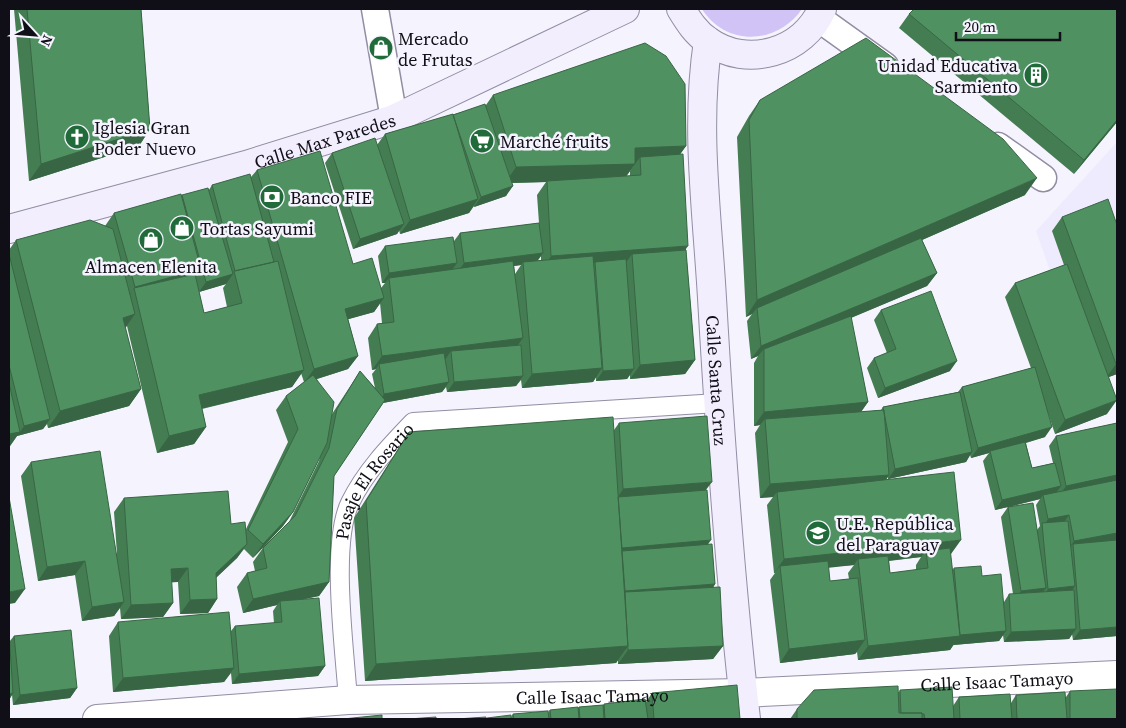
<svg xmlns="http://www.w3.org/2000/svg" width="1126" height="728" font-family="'Source Serif 4',serif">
  <rect width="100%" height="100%" fill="#f5f3fd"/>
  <path fill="#efebfe" d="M1117 142V374L1116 368 1087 375 1036 231Z"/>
  <path fill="#d1c3f6" d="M702 9H802C777 45 726 47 702 9Z"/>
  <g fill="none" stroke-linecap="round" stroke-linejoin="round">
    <defs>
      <g id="service">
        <path id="s1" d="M348 700C345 652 330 544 350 503 365 472 389 447 413 422L718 403"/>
      </g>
      <path id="pedestrian" d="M375 9 394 119
        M818 18 885 66
        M998 146 1043 178"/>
      <g id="minor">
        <path id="s2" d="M97 719 348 700 743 693 1117 675"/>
      </g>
      <g id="secondary">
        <path d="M681 9C689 22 696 33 708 41 747 69 804 52 822 9"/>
        <path id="s3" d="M708 41C695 126 707 212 712 298 720 438 730 579 746 719"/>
        <path id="s4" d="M9 229 246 165 394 119 625 9"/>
      </g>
    </defs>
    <use href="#service" stroke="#928da3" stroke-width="20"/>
    <use href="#pedestrian" stroke="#928da3" stroke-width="29"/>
    <use href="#minor" stroke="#928da3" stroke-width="30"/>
    <use href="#secondary" stroke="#928da3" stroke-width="30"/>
    <use href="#service" stroke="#fff" stroke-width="18"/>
    <use href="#pedestrian" stroke="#fff" stroke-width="26"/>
    <use href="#minor" stroke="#fff" stroke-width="28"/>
    <use href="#secondary" stroke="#f2eefd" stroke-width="28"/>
  </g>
  <path fill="#457d53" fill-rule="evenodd" d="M14 9H141L150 129 139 146 29 181Z
    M1117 9V122L1074 174 899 28 909 14Z
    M493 95 686 146 680 154 686 250 695 360 685 374 630 379V375L627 379 596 381V377L593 382 522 388 521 380 516 386 447 392 446 387 442 392 383 403 334 476 329 582 319 596 304 599 325 666 318 676 232 684 231 673 224 682 113 692 109 636 118 622 231 631 235 626 274 623 273 611 277 605 243 613 237 587 247 573 255 571 253 562 263 548 289 522 319 461 320 456 293 512 283 526 253 558 244 549 237 558 216 578 217 599 208 613 180 614 178 582H171L173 603 163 617 121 619 120 608 114 616 82 621 75 575 38 581 21 476 31 462 117 554 114 512 124 498 231 524 246 529 288 442 276 410 286 396 304 382 301 373 292 387 202 409 206 427 194 444 157 453 127 326 125 328 141 389 129 406 48 428 47 424 43 429 17 436 10 446H9V250L16 240 105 226 114 213 181 196 209 190 212 185 251 177 257 170 353 264 381 288 385 283H382L378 256 385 246 454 241 460 233 539 223 537 195 546 182 512 183 506 196 474 207V206L469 213 400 234 399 230 397 234 353 249 325 163 332 153 377 145 385 134 486 105ZM635 164 630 171V176H626ZM541 256V260L537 261ZM521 265 515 274 514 266ZM226 284 223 288 227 307 204 313 199 292ZM380 303 382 323 377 324 368 338 372 370 376 369 372 374 375 388 360 371 351 385 332 414 317 379 348 369 358 356 348 319 374 312Z
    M760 100 1025 195 922 240 937 273 927 286 851 318 868 402 861 412 881 410 883 407 958 392 962 387 1031 368 1005 297 1015 283 1064 265 1052 231 1062 217 1117 225V374L1109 377 1107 414 1055 434 1048 413 1045 437 1026 443 1032 468 1053 463 1049 446 1056 436 1117 423V636L1073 640 1072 634 1069 639 1004 642 1003 635 999 641 953 645 950 650 858 660 857 652 855 654 780 663 770 580 775 573H774L767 505 773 497 760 498 755 433 760 425 754 426V363L758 356 751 359 747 321 752 314 746 317 737 137 749 116ZM989 453 983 461 995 510 1008 507 1001 517 1013 594H1009L1004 602 982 576 954 568 952 571 950 554H951L886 480 888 477V479L966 462 970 455 971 458ZM1040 499 1036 505 1040 526 1037 530 1013 506ZM921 557 916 565V570L890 573 889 561ZM854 565 848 573 849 579 830 581 828 567Z
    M881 310 950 371 878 398 867 368 874 358 887 353 874 320Z
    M619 423 706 490 708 545 715 584 713 588 723 646 713 659 618 664V660L616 663 365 681 354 518 398 449 409 432 614 430Z
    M9 633V642L14 636 77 688 70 698 13 705 12 695 9 700Z
    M900 690 953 706 959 697 1011 703 1016 695 1066 697 1070 691 1117 719H790L797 709 899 692Z
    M652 693 740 719H486L487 718 511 717 513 714 548 713 550 710 578 708 579 707 603 705 604 704 646 702Z"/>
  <path fill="#386644" d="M1117 120V122L1074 174 1084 160Z
    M150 129 139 146 29 181 41 164Z
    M686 146 674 163 640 157 623 181H547L546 182 505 183 516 167 635 148Z
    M1037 178 1025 195 757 312V308L752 314 746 317 757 300Z
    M513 186 506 196 474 207 481 197Z
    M478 199 469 213 400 234 410 220Z
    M404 224 397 234 353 249 360 239Z
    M688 246 678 260 632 254 625 264 595 262 592 266 542 270 551 256Z
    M543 253 536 263 523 262 521 265 457 273 464 263Z
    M457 263 450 273 389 278 385 283H382L389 273Z
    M201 269 192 283 134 288 126 301H125L135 287Z
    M937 273 927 286 764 354V349L758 356 751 359 761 346Z
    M233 274 226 284 199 292 206 282Z
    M384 298 374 312 335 323 345 309Z
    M135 314 123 331V318Z
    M523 338 513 352 451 351 445 360 379 364 376 369 372 370 382 356Z
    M358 356 348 369 304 383 314 369Z
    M695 360 685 374 630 379 640 365Z
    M957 361 950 371 878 398 885 388Z
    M1116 364H1117V374L1106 378Z
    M602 368 593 382 522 388 532 374Z
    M634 369 627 379 596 381 603 371Z
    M304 370 292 387 187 412 199 395Z
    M523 376 516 386 447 392 454 382Z
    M449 382 442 392 377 404 384 394Z
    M141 389 129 406 48 428 60 411Z
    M1117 400 1107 414 1055 434 1065 420Z
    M868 402 858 416 765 419 760 425 754 426 764 412Z
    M50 419 43 429 17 436 10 446H9V434L20 432 24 426Z
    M206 427 194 444 157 453 169 436Z
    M1052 427 1045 437 991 453 990 451 989 453 971 458 978 448Z
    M972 452 966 462 888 479 895 469Z
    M889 475 879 489 777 492 773 497 760 498 770 484Z
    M1117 475V484L1059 496 1066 486Z
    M712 482 702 495 614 503 623 489Z
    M1061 486 1054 496 1043 495 1040 499 995 510 1002 500Z
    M293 512 283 526 253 558 263 544Z
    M1069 515 1062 525 1043 527 1048 519Z
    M1117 533V541L1073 544 1067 551 1074 541Z
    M711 540 704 550 622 557V548Z
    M961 540 951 554 926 557V551L921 557 859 564 858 559 854 565 781 573 780 566 774 573 784 559Z
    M247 544 237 558 206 587 216 573Z
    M85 561 75 575 38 581 47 567Z
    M188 568 178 582 161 583 171 569Z
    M329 582 319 596 281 604 280 601 277 605 243 613 253 599Z
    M715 584 708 594 626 601 624 591Z
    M1075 586 1068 596 1041 599 1048 589Z
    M1046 588 1039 598 1014 601 1021 591Z
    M25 589 15 603 9 604V592Z
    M217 599 208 613 180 614 190 600Z
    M124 602 114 616 82 621 92 607Z
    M173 603 163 617 121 619 131 605Z
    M1117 627V636L1073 640 1080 630Z
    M1076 629 1069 639 1004 642 1011 632Z
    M1006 631 999 641 953 645 960 635Z
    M960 636 950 650 858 660 868 646Z
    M865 640 855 654 780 663 789 649Z
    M628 646 616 663 365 681 376 664Z
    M723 646 713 659 618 664 628 650Z
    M325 666 318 676 232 684 239 674Z
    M234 668 224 682 113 692 123 678Z
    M77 688 70 698 13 705 20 695Z
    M13 693 9 700V694Z"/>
  <path fill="#509161" stroke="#386644" d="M27 9H141L150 129 41 164Z
    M914 9H1117V120L1084 160 909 14Z
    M866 38 1003 139 1037 178 757 300 749 120 760 100Z
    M645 43 666 56 685 84 686 146 635 148V164L516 167 493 95Z
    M485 104 513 186 481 197 453 115Z
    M453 114 478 199 410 220 385 134Z
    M375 138 404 224 360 239 332 153Z
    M320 151 353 264 372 258 384 298 345 309 358 356 314 369 257 170Z
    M683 154 688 246 551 256 547 181 641 175 640 157Z
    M250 174 274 262 235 271 212 185Z
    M208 188 233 274 206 282 182 195Z
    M181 194 201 269 135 287 114 213Z
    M1108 199 1117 225V364H1116L1062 217Z
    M90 220 113 229 135 314 123 318 141 389 60 411 16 240Z
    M539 223 543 253 464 263 460 233Z
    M453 237 457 263 389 273 385 246Z
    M921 238 937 273 761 346 757 308Z
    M686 250 695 360 640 365 632 254Z
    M9 254 50 419 24 426 9 365Z
    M593 256 602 368 532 374 523 262Z
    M626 259 634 369 603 371 595 262Z
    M278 261 304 370 199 395 206 427 169 436 134 288 195 274 204 313 242 303 234 271Z
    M513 261 523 338 382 356 377 324 394 322 389 278Z
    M1067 264 1117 400 1065 420 1015 283Z
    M931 291 957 361 885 388 874 358 896 349 881 310Z
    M851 316 868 402 764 412V349Z
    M521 345 523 376 454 382 451 351Z
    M444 353 449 382 384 394 379 364Z
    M1035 367 1052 427 978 448 962 387Z
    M360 371 385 400 334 476 329 582 253 599 247 573 267 568 263 548 295 516 329 448 337 409Z
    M313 375 334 402 327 443 293 512 263 544 248 530 298 429 286 396Z
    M9 383 20 432 9 434Z
    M960 392 972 452 895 469 883 407Z
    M884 410 889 475 770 484 765 419Z
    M707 416 712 482 623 489 619 423Z
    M613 417 628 646 376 664 366 501 409 432Z
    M1117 423V475L1066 486 1056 436Z
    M1025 442 1032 468 1055 463 1061 486 1002 500 990 451Z
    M100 451 124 602 92 607 85 561 47 567 31 462Z
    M954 472 961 540 784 559 777 492Z
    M1117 480V533L1074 541 1069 515 1048 519 1043 495Z
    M707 490 711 540 622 548 618 497Z
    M228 491 231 524 245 522 247 544 216 573 217 599 190 600 188 568 171 569 173 603 131 605 124 498Z
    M9 497 25 589 9 592Z
    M1033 503 1046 588 1021 591 1008 507Z
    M1068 521 1075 586 1048 589 1042 523Z
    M1117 540V627L1080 630 1073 544Z
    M712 544 715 584 625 591 622 551Z
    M950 548 960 636 868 646 858 559 888 556 890 573 928 568 926 551Z
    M828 561 830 581 858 578 865 640 789 649 780 566Z
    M981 566 982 576 1001 574 1006 631 960 635 954 568Z
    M720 587 723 646 628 650 625 592Z
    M1074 590 1076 629 1011 632 1009 594Z
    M319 598 325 666 239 674 235 626 282 622 280 601Z
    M229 612 234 668 123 678 118 622Z
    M71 630 77 688 20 695 14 636Z
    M9 633 13 693 9 694Z
    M737 685 740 719H654L652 693Z
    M898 686 899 713H922V719H797V709L814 690Z
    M952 687 954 719H925L924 714H922V713H901L900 690Z
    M1117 689V719H1070V691Z
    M1065 692 1067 719H1017L1016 695Z
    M1010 694 1012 719H960L959 697Z
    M645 699 648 719H605L604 704Z
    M603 705 604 719H580L579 707Z
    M578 707 579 719H551L550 710Z
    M548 711 549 719H514L513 714Z
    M382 715V719H343Z
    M511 715V719H487V718Z
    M436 717V719H409Z
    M486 717V719H457Z"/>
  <defs>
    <symbol id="shop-disc" viewBox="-11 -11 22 22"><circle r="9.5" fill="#206b39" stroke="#f5f3fd"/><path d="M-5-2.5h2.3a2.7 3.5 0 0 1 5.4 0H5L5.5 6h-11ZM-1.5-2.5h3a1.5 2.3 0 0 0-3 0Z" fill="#fff"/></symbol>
    <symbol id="building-disc" viewBox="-11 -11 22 22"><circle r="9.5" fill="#206b39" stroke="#f5f3fd"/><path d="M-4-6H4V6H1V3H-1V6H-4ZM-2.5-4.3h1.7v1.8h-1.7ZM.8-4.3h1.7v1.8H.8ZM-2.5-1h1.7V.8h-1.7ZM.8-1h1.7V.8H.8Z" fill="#fff"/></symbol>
    <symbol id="church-disc" viewBox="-11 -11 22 22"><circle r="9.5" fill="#206b39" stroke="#f5f3fd"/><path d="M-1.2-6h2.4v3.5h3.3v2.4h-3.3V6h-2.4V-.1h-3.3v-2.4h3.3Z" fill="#fff"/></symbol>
    <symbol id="supermarket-disc" viewBox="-11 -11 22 22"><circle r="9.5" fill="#206b39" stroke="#f5f3fd"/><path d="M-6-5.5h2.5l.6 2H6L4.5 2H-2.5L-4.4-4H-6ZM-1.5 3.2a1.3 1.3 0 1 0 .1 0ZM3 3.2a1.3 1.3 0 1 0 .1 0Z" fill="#fff"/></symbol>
    <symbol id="bank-disc" viewBox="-11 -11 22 22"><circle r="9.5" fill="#206b39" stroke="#f5f3fd"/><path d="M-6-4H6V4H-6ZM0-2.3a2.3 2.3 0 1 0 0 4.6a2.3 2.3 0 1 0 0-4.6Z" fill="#fff"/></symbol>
    <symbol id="school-disc" viewBox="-11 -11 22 22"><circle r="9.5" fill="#206b39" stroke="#f5f3fd"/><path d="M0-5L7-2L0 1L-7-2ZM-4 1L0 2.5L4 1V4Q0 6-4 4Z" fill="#fff"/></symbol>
  </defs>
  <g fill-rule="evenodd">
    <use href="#shop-disc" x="367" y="34" width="28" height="28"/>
    <use href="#building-disc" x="1022" y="61" width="28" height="28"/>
    <use href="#church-disc" x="63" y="123" width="28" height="28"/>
    <use href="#supermarket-disc" x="468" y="127" width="28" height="28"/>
    <use href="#bank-disc" x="258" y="183" width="28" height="28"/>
    <use href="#shop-disc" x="168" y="214" width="28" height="28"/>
    <use href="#shop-disc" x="137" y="226" width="28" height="28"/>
    <use href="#school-disc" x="804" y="519" width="28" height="28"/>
  </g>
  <g text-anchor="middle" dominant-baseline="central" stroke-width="5" stroke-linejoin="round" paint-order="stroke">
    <g font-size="18" fill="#100e16" stroke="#f5f3fd" text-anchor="start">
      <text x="398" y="38">Mercado<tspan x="398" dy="21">de Frutas</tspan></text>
      <text x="1018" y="65" text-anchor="end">Unidad Educativa<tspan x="1018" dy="21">Sarmiento</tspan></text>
      <text x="94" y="127">Iglesia Gran<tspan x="94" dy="21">Poder Nuevo</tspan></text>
      <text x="500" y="141">Marché fruits</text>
      <text x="290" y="197">Banco FIE</text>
      <text x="200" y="228">Tortas Sayumi</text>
      <text x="151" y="266" text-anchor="middle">Almacen Elenita</text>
      <text x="836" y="523">U.E. República<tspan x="836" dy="21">del Paraguay</tspan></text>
    </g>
    <g font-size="18" fill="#100e16" stroke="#f5f3fd">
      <text stroke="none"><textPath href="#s4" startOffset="328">Calle Max Paredes</textPath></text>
      <text stroke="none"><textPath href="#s3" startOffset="340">Calle Santa Cruz</textPath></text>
      <text stroke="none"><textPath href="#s1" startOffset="229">Pasaje El Rosario</textPath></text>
      <text stroke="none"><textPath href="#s2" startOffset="901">Calle Isaac Tamayo</textPath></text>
      <text stroke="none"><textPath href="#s2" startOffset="496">Calle Isaac Tamayo</textPath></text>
    </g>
  </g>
  <rect width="1126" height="728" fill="none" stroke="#100e16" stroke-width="20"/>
  <g transform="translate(35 35) rotate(116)" stroke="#f5f3fd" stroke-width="4" paint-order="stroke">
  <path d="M0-4L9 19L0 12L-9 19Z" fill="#100e16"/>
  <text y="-8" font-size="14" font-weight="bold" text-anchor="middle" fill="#100e16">N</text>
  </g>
  <path d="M956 32v8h104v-8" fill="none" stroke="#100e16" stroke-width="2.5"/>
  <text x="964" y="32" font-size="15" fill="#100e16" stroke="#f5f3fd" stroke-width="4" paint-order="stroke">20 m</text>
</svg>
